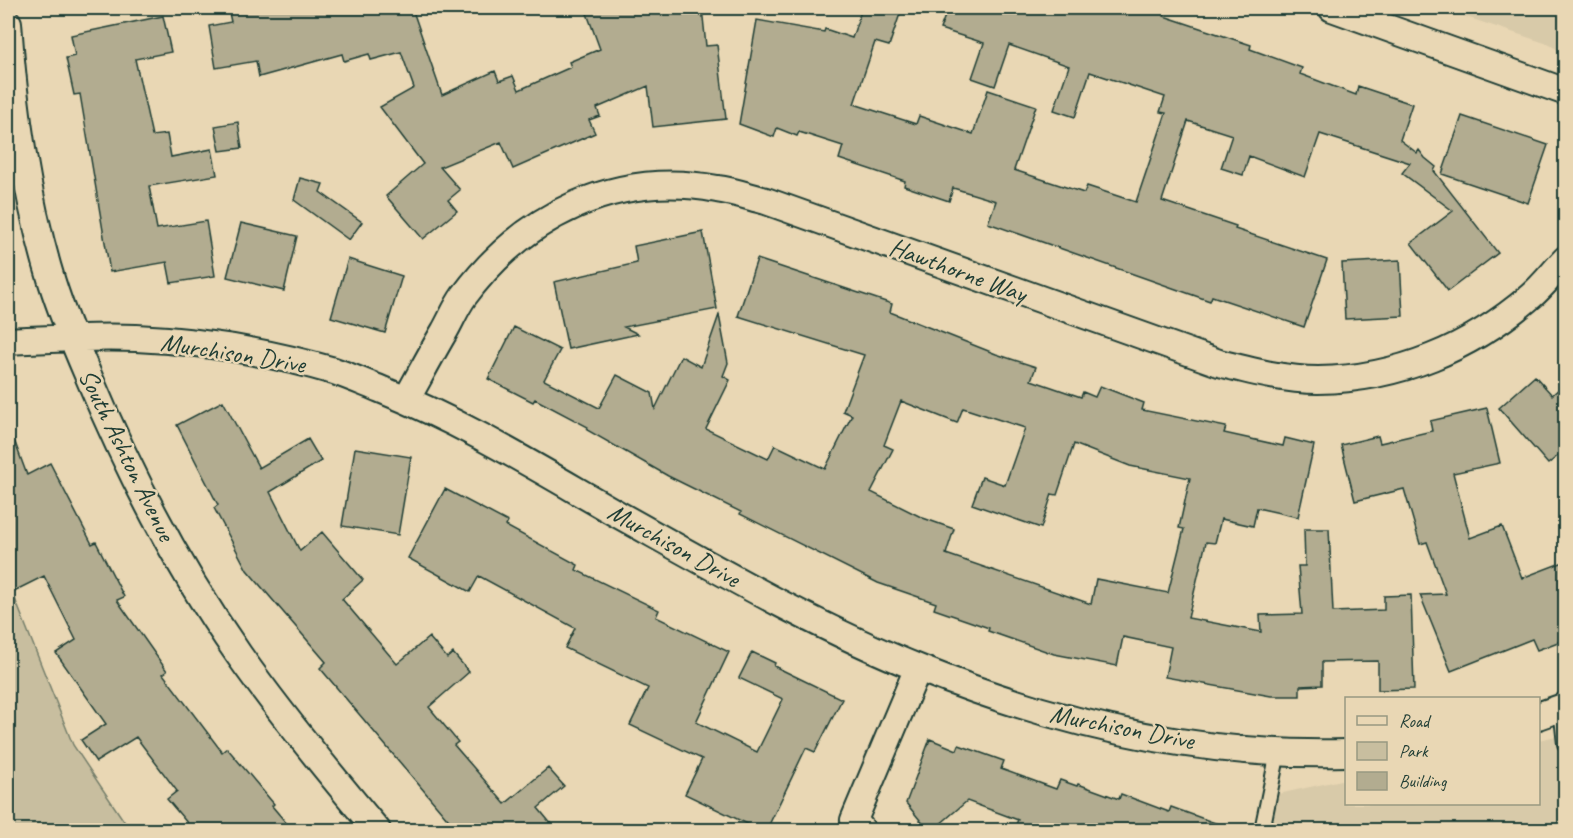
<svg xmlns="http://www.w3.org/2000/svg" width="1573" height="838" font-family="Caveat,sans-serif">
  <rect width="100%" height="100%" fill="#e9d7b4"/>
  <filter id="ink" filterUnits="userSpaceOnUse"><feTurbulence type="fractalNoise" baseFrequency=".0167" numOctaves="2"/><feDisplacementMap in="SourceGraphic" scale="12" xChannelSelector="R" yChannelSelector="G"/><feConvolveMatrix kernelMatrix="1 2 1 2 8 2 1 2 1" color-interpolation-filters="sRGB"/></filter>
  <g filter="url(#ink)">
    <path fill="#d8caa9" d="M1439 8H1565V54L1548 44Z
      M1565 734V830H1259L1274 795 1346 779V804H1538L1539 740Z"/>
    <path fill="#c8be9f" stroke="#747e6a" stroke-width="1.5" d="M8 599H15L73 745 130 830H8Z"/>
    <path fill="#b2ac90" stroke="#1f3d34" stroke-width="1.5" fill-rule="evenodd" d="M228 8H412L442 95 495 71 499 81 513 76 519 90 571 67 569 62 600 49 585 8H702L706 46 717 45 726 119 653 127 648 86 597 108 600 116 589 120 595 133 513 169 501 142 440 167 460 190 448 200 457 211 423 239 386 196 423 164 380 107 414 88 401 52 371 60 369 54 344 61 342 54 259 77 256 61 216 68 209 26 231 22Z
      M862 8H902L889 46 875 42 854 104 916 124 919 116 973 134 988 90 1036 106 1014 170 1084 193 1087 186 1136 202 1166 113 1160 112 1165 97 1090 72 1075 117 1054 110 1069 66 1009 45 995 86 972 78 984 43 940 29 948 8H1146L1165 14 1164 16 1251 45 1250 49 1302 68 1300 74 1356 95 1358 86 1412 104 1400 140 1417 153 1419 150 1425 158 1436 167 1434 171 1498 253 1448 291 1411 243 1453 211 1402 173 1410 163 1320 134 1305 177 1249 156 1243 175 1221 168 1232 135 1188 121 1162 201 1236 226 1235 229 1327 260 1304 327 1212 296 1210 301 988 223 996 201 953 188 949 201 904 186 905 181 839 159 843 146 799 132 797 136 777 128 774 137 739 124 757 20 824 32 825 29 852 38Z
      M163 16 171 52 135 59 152 136 167 134 171 157 212 149 217 175 149 186 157 229 206 221 215 276 171 283 167 262 110 272 80 94 74 95 66 58 75 56 71 35Z
      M1462 116 1548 145 1528 203 1442 174Z
      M238 122 242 148 220 151 215 126Z
      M300 178 323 184 320 192 362 222 349 240 294 200Z
      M241 223 297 236 284 291 227 277Z
      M703 232 717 309 624 327 638 334 568 349 554 282 637 263 634 246Z
      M348 259 402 276 385 333 331 317Z
      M757 259 892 304 890 312 996 354 1036 367 1031 380 1081 397 1083 392 1095 397 1100 386 1144 403 1142 410 1226 427 1224 433 1283 446 1285 438 1314 445 1298 517 1257 508 1253 526 1221 519 1215 543 1206 542 1188 618 1261 632 1260 615 1302 614 1298 566H1305L1304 529H1329L1333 612 1384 610V596L1411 595 1414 689 1378 690V661L1322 662V685L1300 686V696H1271L1165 677 1171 647 1123 637 1117 666 1054 654 988 631 989 628 934 609 936 603 878 583 740 514 741 512 668 476 587 430 588 427 535 399 533 402 488 379 514 327 560 350 544 380 599 408 617 375 652 393 655 409 681 356 701 367 719 315 728 363 723 376 730 380 706 429 768 459 775 445 825 469 852 415 843 411 864 355 738 316ZM901 401 957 423 963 408 1025 428 1005 485 982 477 972 504 1041 528 1052 494 1057 495 1074 444 1130 466 1190 478 1179 528 1184 529 1168 593 1096 579 1091 604 946 554 954 529 923 518 871 492 893 449 884 445Z
      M1400 260 1403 316 1345 319 1342 263Z
      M1535 376 1552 395 1566 383V449L1548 464 1499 408Z
      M223 401 259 468 308 439 321 461 270 492 300 551 322 532 363 580 342 599 397 664 429 637 447 658 453 653 469 672 429 707 458 742 454 745 505 804 548 768 564 786 538 808 557 831H458L320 668 326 662 247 570 214 508 218 505 177 425Z
      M1487 408 1500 463 1453 473 1470 538 1502 526 1522 578 1566 561V639L1537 650 1532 639 1451 671 1420 595 1446 594 1427 542 1420 544 1404 489 1355 501 1341 445 1378 436 1380 443 1432 431 1430 421Z
      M10 429 27 475 50 463 92 544 96 542 124 597 117 600 167 671 163 674 222 752 227 748 274 804 272 806 293 831H194L167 799 177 791 136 737 96 762 81 740 106 724 56 653 76 640 44 576 8 594V430Z
      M355 448 411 457 398 535 342 526Z
      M445 489 508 522 506 526 578 565 576 570 659 610 656 617 729 652 696 722 757 752 783 699 739 678 752 652 775 663 774 666 842 699 815 752 806 748 766 831H762L685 794 702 759 630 725 648 688 565 648 575 628 479 576 470 592 408 558Z
      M930 739 957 750 959 745 1004 761 1001 769 1056 789 1060 780 1077 786 1078 784 1119 799 1121 794 1169 812 1171 807 1229 828V831H1033L1016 824 1018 820 967 801 932 831H929L906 803Z"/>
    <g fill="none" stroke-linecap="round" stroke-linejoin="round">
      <defs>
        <path id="service" d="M1561 708 1565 744
          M1262 830 1278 752"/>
        <path id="minor" d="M1332 8 1566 92
          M8 23C14 110 26 198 52 282 62 314 75 345 88 375 129 473 178 568 239 655 282 716 329 773 377 830
          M8 341C50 339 94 336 136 338 204 341 269 352 334 371 349 376 365 383 380 389 465 423 542 471 621 516 718 570 818 628 921 669 1055 723 1201 757 1346 753
          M406 400C419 377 431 354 444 332 451 320 456 307 464 296 524 215 616 170 717 189 734 191 750 197 766 201L1219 363C1251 371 1285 380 1318 380 1398 379 1471 348 1531 296 1544 285 1554 271 1566 259
          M1538 716 1566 706
          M862 830 854 820 918 668"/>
      </defs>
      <use href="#service" stroke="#1f3d34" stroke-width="18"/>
      <use href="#minor" stroke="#1f3d34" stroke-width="30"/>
      <use href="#service" stroke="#e9d7b4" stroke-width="14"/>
      <use href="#minor" stroke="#e9d7b4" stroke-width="26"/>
    </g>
  </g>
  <g text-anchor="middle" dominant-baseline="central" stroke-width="5" stroke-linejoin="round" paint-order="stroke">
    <g font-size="26" fill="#1f3d34" stroke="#e9d7b4">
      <text transform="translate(958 270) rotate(20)">Hawthorne Way</text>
      <text transform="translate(233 353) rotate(9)">Murchison Drive</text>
      <text transform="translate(127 455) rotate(64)">South Ashton Avenue</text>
      <text transform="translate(674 545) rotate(29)">Murchison Drive</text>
      <text transform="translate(1122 727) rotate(11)">Murchison Drive</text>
    </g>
  </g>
  <rect width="1573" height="838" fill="none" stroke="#e9d7b4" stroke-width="30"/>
  <rect x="15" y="15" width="1543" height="808" fill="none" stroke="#1f3d34" stroke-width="2" filter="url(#ink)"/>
  <rect x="1345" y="697" width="195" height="108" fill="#e9d7b4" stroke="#989981" stroke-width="1.5"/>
  <rect x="1357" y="716" width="30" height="9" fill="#e9d7b4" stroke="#989981" stroke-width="1.5"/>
  <text x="1399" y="727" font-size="18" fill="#1f3d34">Road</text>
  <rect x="1357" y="742" width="30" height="18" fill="#c8be9f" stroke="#989981" stroke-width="1.5"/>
  <text x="1399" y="757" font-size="18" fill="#1f3d34">Park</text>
  <rect x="1357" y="772" width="30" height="18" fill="#b2ac90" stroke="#989981" stroke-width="1.5"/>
  <text x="1399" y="787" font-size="18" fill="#1f3d34">Building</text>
</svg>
